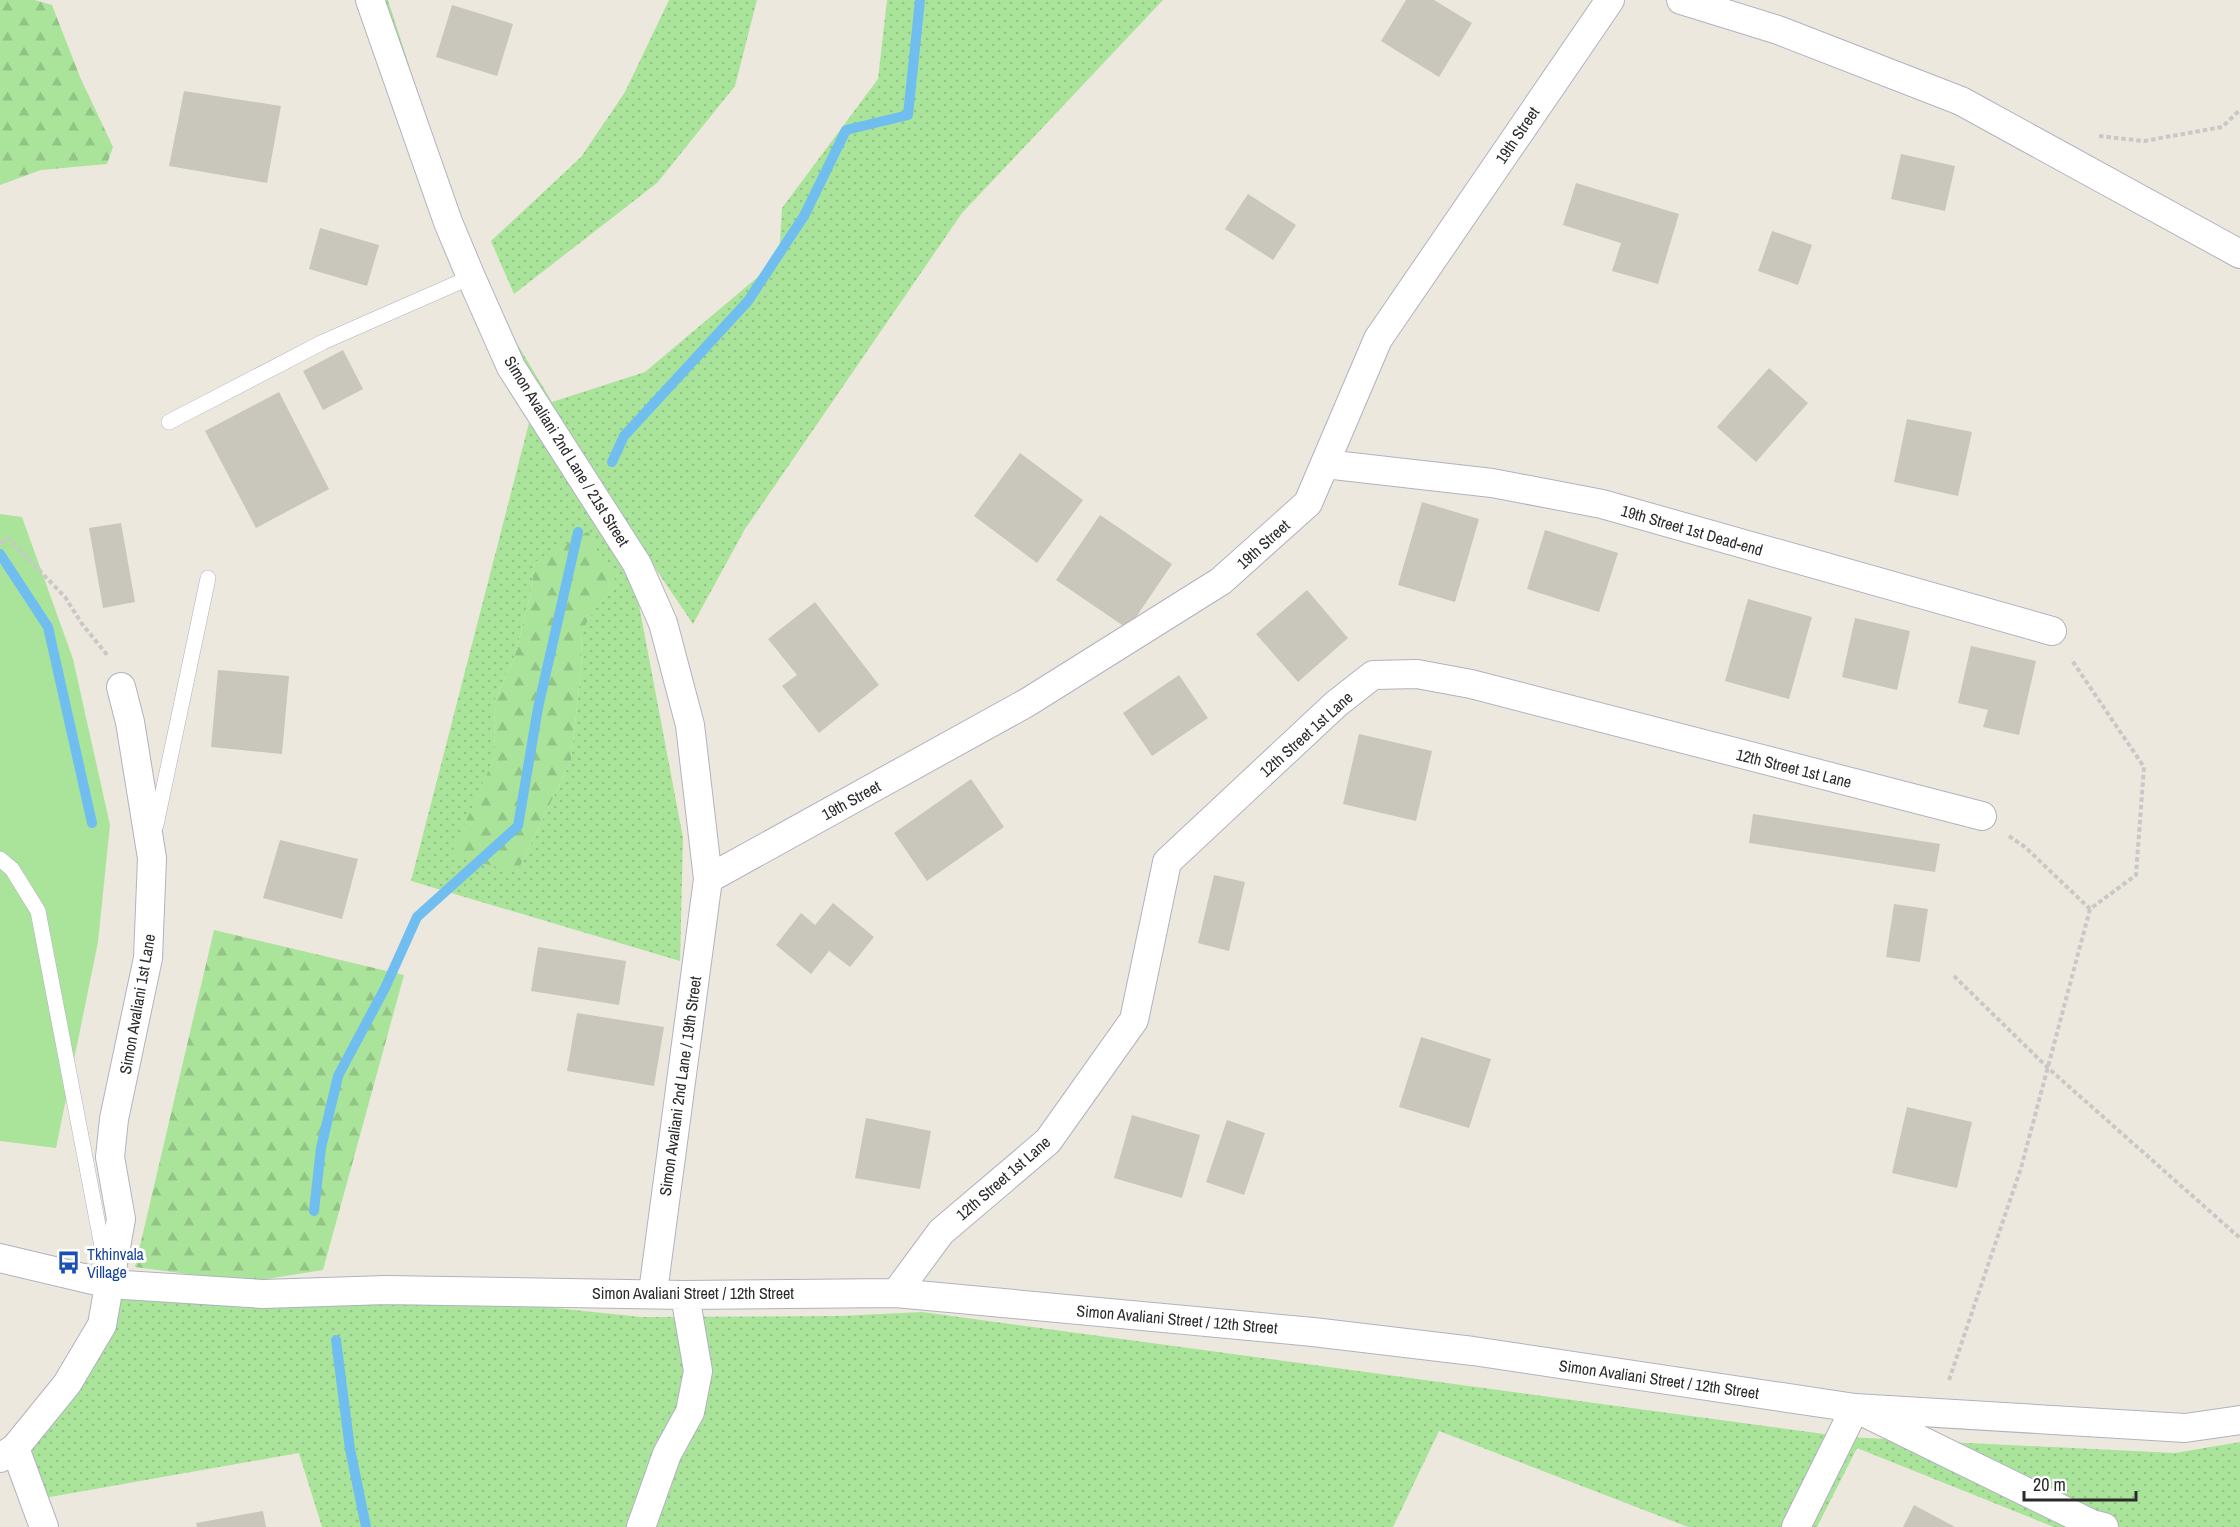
<svg xmlns="http://www.w3.org/2000/svg" width="2240" height="1527" font-family="'Archivo Narrow',sans-serif">
  <defs>
    <pattern id="grass-dots" width="8" height="8" patternUnits="userSpaceOnUse" patternTransform="scale(1.5)"><rect width="8" height="8" fill="#aae49a"/><path d="M2 2h.1M6 6h.1" fill="none" stroke="#92c485" stroke-width="1.8" stroke-linecap="round"/></pattern>
    <pattern id="forest-firs" width="22" height="20" patternUnits="userSpaceOnUse" patternTransform="scale(1.5)"><rect width="22" height="20" fill="#aae49a"/><path d="M5 1l3.5 6h-7zM16 11l3.5 6h-7z" fill="#92c485"/></pattern>
  </defs>
  <rect width="100%" height="100%" fill="#ede8dd"/>
  <path fill="url(#grass-dots)" fill-rule="evenodd" d="M382 0H388L456 211 500 315 552 402 645 372 779 259 782 208 878 79 887 0H1163L962 213 745 529 693 624 542 401 472 268Z
    M669 0H757L735 86 657 183 514 294 491 241 581 157 625 92Z
    M530 419 635 584 683 838 680 961 411 881ZM535 562 618 585 596 607 582 631 581 669 571 761 517 872 452 854 495 756 494 702 514 659 530 596Z
    M109 1284 386 1290 641 1317 840 1316 922 1312 1846 1437 2175 1453 2240 1442V1527H2054L1857 1448 1817 1527H1688L1439 1431 1393 1527H322L299 1453 33 1500 15 1448Z"/>
  <path fill="url(#forest-firs)" d="M0 0H35L52 5 80 77 113 147 107 164 41 170 0 185Z
    M589 531 618 585 596 607 582 631 581 669 571 761 517 872 451 855 495 756 494 702 514 659 530 596 535 562Z
    M214 930 404 975 323 1270 247 1282 135 1267Z"/>
  <path fill="#aae49a" d="M0 514 22 517 73 659 110 825 98 942 56 1148 0 1141Z"/>
  <g fill="none" stroke-linecap="round" stroke-linejoin="round">
    <path stroke="#70bef0" stroke-width="10" d="M612 462 624 436 748 301 804 216 846 130 908 115 920 0
      M0 554 48 627 92 823
      M314 1211 321 1148 338 1076 385 988 417 917 518 826 538 708 578 532
      M336 1340 350 1449 366 1527"/>
  </g>
  <path fill="#c9c6bc" d="M1406 0H1434L1472 23 1439 77 1381 41Z
    M452 5 513 24 497 76 436 57Z
    M184 91 281 106 267 183 169 166Z
    M1901 154 1955 166 1945 211 1891 199Z
    M1576 183 1679 214 1658 284 1612 271 1621 243 1563 225Z
    M1248 194 1296 225 1273 260 1225 229Z
    M320 228 379 245 367 286 309 269Z
    M1772 231 1812 245 1798 285 1758 271Z
    M343 350 363 389 323 410 303 371Z
    M1769 368 1808 403 1756 462 1717 427Z
    M279 392 329 489 256 528 205 431Z
    M1907 419 1972 432 1958 496 1894 482Z
    M1020 453 1083 500 1037 563 974 516Z
    M1422 502 1479 519 1455 602 1398 585Z
    M1100 515 1172 564 1128 629 1056 580Z
    M121 523 135 602 103 608 89 528Z
    M1545 530 1618 553 1599 612 1527 589Z
    M1307 590 1348 638 1298 682 1256 634Z
    M1748 599 1812 617 1789 699 1725 681Z
    M815 602 879 685 819 733 782 686 797 675 768 639Z
    M1855 618 1910 631 1897 690 1842 677Z
    M1971 646 2036 661 2019 735 1983 727 1988 710 1958 703Z
    M218 670 289 676 282 754 211 747Z
    M1179 675 1208 718 1152 756 1123 713Z
    M1359 734 1432 751 1416 821 1343 804Z
    M971 779 1004 827 927 881 894 833Z
    M1753 814 1940 844 1935 872 1749 843Z
    M280 840 358 859 342 919 263 898Z
    M1214 875 1245 882 1229 951 1198 943Z
    M833 903 874 937 850 967 829 951 811 974 776 945 801 913 815 925Z
    M1894 904 1928 909 1920 962 1886 957Z
    M538 947 626 961 619 1005 531 991Z
    M577 1013 664 1027 654 1086 567 1071Z
    M1421 1037 1491 1059 1469 1128 1399 1107Z
    M1907 1107 1972 1122 1957 1188 1892 1173Z
    M1132 1115 1200 1135 1182 1198 1114 1178Z
    M866 1118 931 1131 920 1189 855 1178Z
    M1227 1120 1265 1133 1244 1195 1206 1182Z
    M1914 1505 1955 1527H1903Z
    M263 1511 266 1527H197L196 1523Z"/>
  <g fill="none" stroke-linecap="round" stroke-linejoin="round">
    <defs>
      <path id="lane" d="M169 422 323 342 471 277
        M156 825 208 578
        M0 859 12 869 38 911 106 1267"/>
      <path id="street" d="M370 0 448 222 471 277 511 367 637 564 663 623 690 725 708 879 653 1292
        M1681 0 1778 30 1961 101 2240 254
        M1325 464 1492 483 1602 504 2052 631
        M708 879 1028 702 1221 581 1308 503 1378 339 1610 0
        M0 1258 109 1284 263 1294 386 1290 685 1295 896 1293 1313 1332 1473 1351 1855 1408 2185 1428 2240 1420
        M896 1293 941 1232 1048 1141 1134 1020 1167 862 1336 704 1373 675 1417 674 1471 684 1982 816
        M15 1448 44 1527
        M0 1458 15 1448 67 1384 102 1325 121 1219 110 1157 114 1119 148 958 152 858 130 722 121 687
        M641 1527 667 1454 690 1412 698 1371 685 1295
        M1796 1527 1855 1408 2092 1524 2104 1527"/>
    </defs>
    <use href="#lane" stroke="#b1b2bf" stroke-width="16"/>
    <use href="#street" stroke="#b1b2bf" stroke-width="30"/>
    <path stroke="#c8c8c8" stroke-width="4" stroke-dasharray="4.5 3" stroke-linecap="butt" d="M2099 136 2144 141 2222 127 2240 110
      M0 543 9 539 65 597 82 624 108 656
      M2009 836 2025 847 2090 909
      M1954 976 2048 1068 2240 1238
      M1949 1380 2021 1168 2090 909 2136 875 2144 767 2071 659"/>
    <use href="#lane" stroke="#fff" stroke-width="15"/>
    <use href="#street" stroke="#fff" stroke-width="28"/>
  </g>
  <defs>
    <symbol id="bus-bare" viewBox="-9 -9 18 18"><path d="M-5-6H5V4H4V6H2V4H-2V6H-4V4H-5ZM-3.5-4V0h7V-4ZM-3.5 1.2v1.5H-2V1.2ZM2 1.2v1.5H3.5V1.2Z" fill="#1a4fb4" stroke="#fff" stroke-width="2.5" paint-order="stroke"/></symbol>
  </defs>
  <g fill-rule="evenodd">
    <use href="#bus-bare" x="52" y="1246" width="33" height="33"/>
  </g>
  <g text-anchor="middle" dominant-baseline="central" stroke-width="6" stroke-linejoin="round" paint-order="stroke">
    <g font-size="16" fill="#2b2b2b" stroke="#fff">
      <text transform="translate(1517 135) rotate(-56)">19th Street</text>
      <text transform="translate(567 451) rotate(58)">Simon Avaliani 2nd Lane / 21st Street</text>
      <text transform="translate(1692 530) rotate(16)">19th Street 1st Dead-end</text>
      <text transform="translate(1263 544) rotate(-42)">19th Street</text>
      <text transform="translate(1306 734) rotate(-42)">12th Street 1st Lane</text>
      <text transform="translate(1794 768) rotate(14)">12th Street 1st Lane</text>
      <text transform="translate(851 800) rotate(-29)">19th Street</text>
      <text transform="translate(137 1004) rotate(-80)">Simon Avaliani 1st Lane</text>
      <text transform="translate(680 1086) rotate(-82)">Simon Avaliani 2nd Lane / 19th Street</text>
      <text transform="translate(1003 1178) rotate(-41)">12th Street 1st Lane</text>
      <text x="693" y="1293">Simon Avaliani Street / 12th Street</text>
      <text transform="translate(1177 1319) rotate(5)">Simon Avaliani Street / 12th Street</text>
      <text transform="translate(1659 1379) rotate(8)">Simon Avaliani Street / 12th Street</text>
    </g>
    <g font-size="16" fill="#164399" stroke="#fff" text-anchor="start">
      <text x="87" y="1254">Tkhinvala<tspan x="87" dy="18">Village</tspan></text>
    </g>
  </g>
  <path d="M2024 1491v9h112v-9" fill="none" stroke="#2b2b2b" stroke-width="3"/>
  <text x="2033" y="1491" font-size="18" fill="#2b2b2b" stroke="#ffffff" stroke-width="4.5" paint-order="stroke">20 m</text>
</svg>
